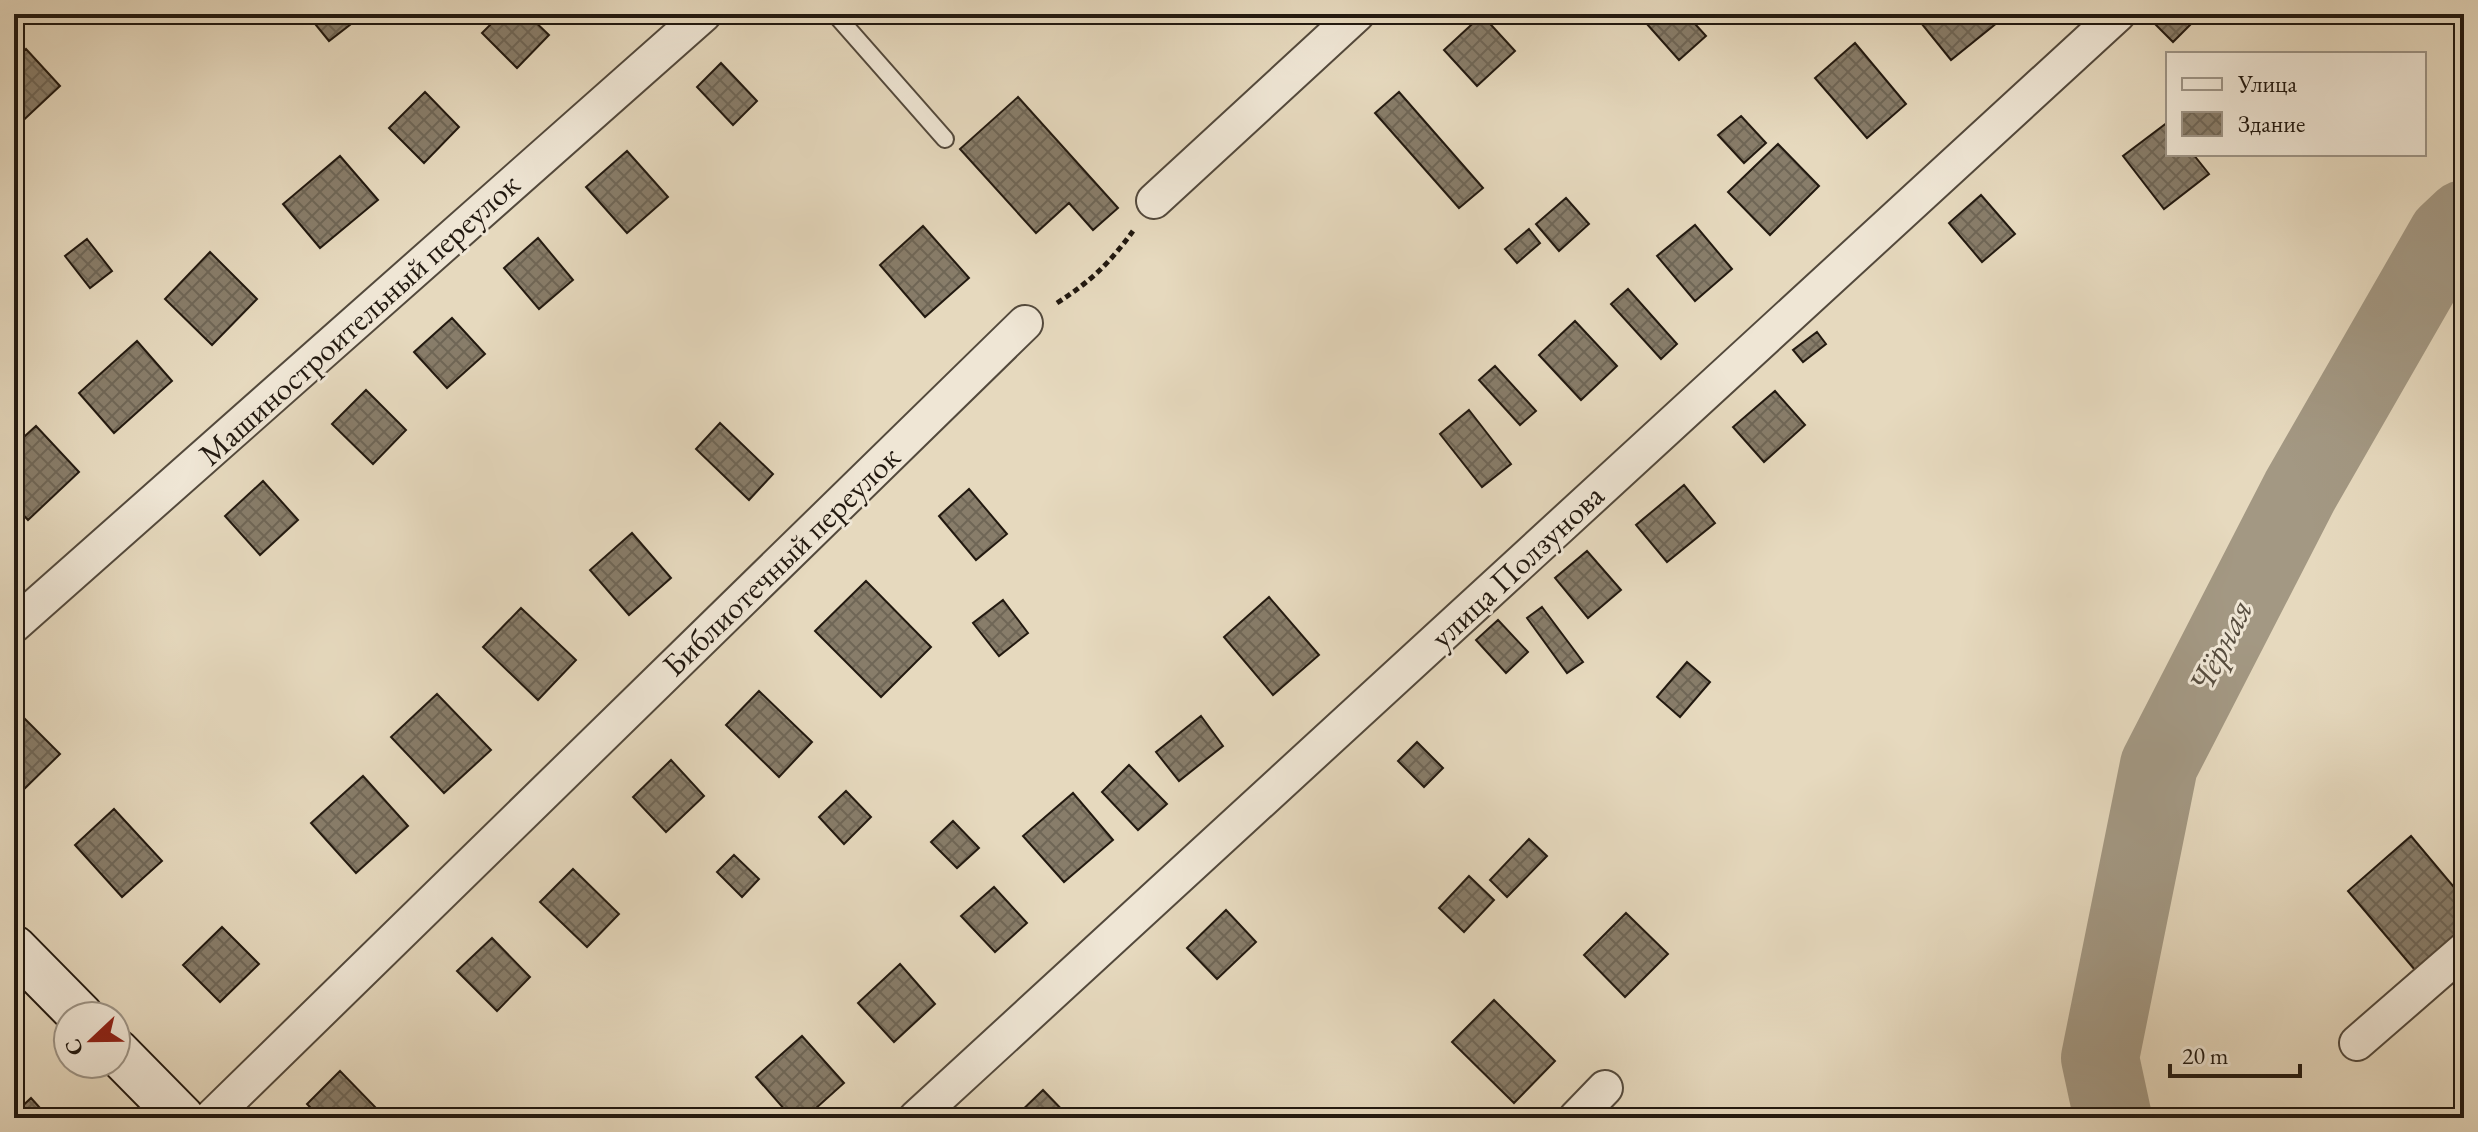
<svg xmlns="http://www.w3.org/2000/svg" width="2478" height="1132" font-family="'EB Garamond',serif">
  <defs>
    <pattern id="building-cross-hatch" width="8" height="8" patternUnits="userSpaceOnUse" patternTransform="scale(2)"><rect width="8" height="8" fill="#887d6a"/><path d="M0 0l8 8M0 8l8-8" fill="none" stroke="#6f6656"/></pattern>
  </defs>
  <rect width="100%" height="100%" fill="#e6d9be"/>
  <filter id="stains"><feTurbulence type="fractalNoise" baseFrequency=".0025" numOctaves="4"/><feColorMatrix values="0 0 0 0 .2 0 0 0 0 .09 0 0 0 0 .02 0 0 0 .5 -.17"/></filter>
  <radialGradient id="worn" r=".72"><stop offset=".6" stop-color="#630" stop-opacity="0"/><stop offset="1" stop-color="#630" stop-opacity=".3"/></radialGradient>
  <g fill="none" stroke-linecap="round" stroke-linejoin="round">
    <path stroke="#a39883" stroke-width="78" d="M2113 1118 2100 1058 2159 765 2300 491 2447 235 2464 219"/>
  </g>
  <path fill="url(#building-cross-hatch)" stroke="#221910" stroke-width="2" d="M318 14H364L329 41 311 19Z
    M501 14H527L549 35 517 68 482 33Z
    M1638 14H1686L1706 36 1679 60Z
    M1923 14H2008L1951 60 1917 18Z
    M2164 14H2201L2173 42 2154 23Z
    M1482 15 1515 51 1477 86 1444 50Z
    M1855 43 1906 104 1867 138 1815 78Z
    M26 49 60 86 14 129V61Z
    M721 63 757 101 733 125 697 87Z
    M425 92 459 127 424 163 389 128Z
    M1399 92 1483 188 1459 208 1375 113Z
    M1018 97 1118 208 1093 230 1069 203 1036 233 960 149Z
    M1741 116 1766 143 1744 163 1718 135Z
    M2168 122V154H2193L2209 174 2164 209 2123 156Z
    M1778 144 1819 186 1770 235 1728 192Z
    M627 151 668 197 627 233 586 187Z
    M340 156 378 200 320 248 283 204Z
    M1981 195 2015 234 1982 262 1949 223Z
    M1566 198 1589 224 1559 251 1536 224Z
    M1695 225 1732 269 1695 301 1657 256Z
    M923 226 969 278 925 317 880 265Z
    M1529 229 1540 243 1517 263 1505 249Z
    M538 238 573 280 539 309 504 268Z
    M87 239 112 271 90 288 65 256Z
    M210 252 257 299 212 345 165 299Z
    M1628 289 1677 344 1661 359 1611 304Z
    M452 318 485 354 447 388 414 352Z
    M1575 321 1617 366 1581 400 1539 355Z
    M1817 332 1826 344 1803 362 1793 350Z
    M137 341 172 381 114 433 79 393Z
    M1495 366 1536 411 1520 425 1479 380Z
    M366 390 406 430 373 464 332 424Z
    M1775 391 1805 425 1764 462 1733 427Z
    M1469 410 1511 464 1482 487 1440 434Z
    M720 423 773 474 749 500 696 449Z
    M36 426 79 472 28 520 14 505V446Z
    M263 481 298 520 260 555 225 516Z
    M1684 485 1715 523 1667 562 1636 525Z
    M969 489 1007 534 976 560 939 516Z
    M632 533 671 578 629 615 590 570Z
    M1587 551 1621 590 1588 618 1555 578Z
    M866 581 931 647 881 697 815 631Z
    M1269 597 1319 655 1273 695 1224 637Z
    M1003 600 1028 633 999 656 973 623Z
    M1542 607 1583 662 1567 673 1527 618Z
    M521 608 576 660 538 700 483 647Z
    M1498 620 1528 652 1506 673 1476 640Z
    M1687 662 1710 682 1680 717 1657 697Z
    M759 691 812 742 779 777 726 725Z
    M437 694 491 750 444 793 391 737Z
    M15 709 60 754 18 795 14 791Z
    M1201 716 1223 746 1179 781 1156 752Z
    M1417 742 1443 768 1424 787 1398 761Z
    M671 760 704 796 666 832 633 797Z
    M1129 765 1167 804 1138 830 1102 792Z
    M363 776 408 826 356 873 311 823Z
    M846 791 871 817 844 844 819 817Z
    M1073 793 1113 840 1064 882 1023 836Z
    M114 809 162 861 122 897 75 845Z
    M953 821 979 848 957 868 931 842Z
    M2411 836 2464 899V928L2415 970 2348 891Z
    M1529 839 1547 856 1507 897 1490 880Z
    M734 855 759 879 742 897 717 872Z
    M573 869 619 914 587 947 540 902Z
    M1469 876 1494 900 1464 932 1439 908Z
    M994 887 1027 923 995 952 961 916Z
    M1226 910 1256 942 1217 979 1187 948Z
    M1626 913 1668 954 1625 997 1584 955Z
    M222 927 259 964 220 1002 183 965Z
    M492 938 530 977 497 1011 457 971Z
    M900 964 935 1004 894 1042 858 1003Z
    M1494 1000 1555 1061 1514 1103 1452 1042Z
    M802 1036 844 1083 805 1118H792L756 1077Z
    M340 1071 376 1108 366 1118H320L307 1104Z
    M1043 1090 1070 1118H1014Z
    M31 1098 49 1118H14V1114Z"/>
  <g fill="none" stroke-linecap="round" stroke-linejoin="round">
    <defs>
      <path id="lane" d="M835 14 945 139"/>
      <path id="street" d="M1154 201 1357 14
        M14 625 704 14
        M2357 1043 2464 950
        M211 1118 1025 323
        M916 1118 2118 14
        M1576 1118 1605 1088"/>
      <path id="secondary" d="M14 948 81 1016
        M116 1051 182 1118"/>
    </defs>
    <use href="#lane" stroke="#53493c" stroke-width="20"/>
    <use href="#street" stroke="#53493c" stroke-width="38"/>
    <use href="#secondary" stroke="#221910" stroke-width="48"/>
    <path stroke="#221910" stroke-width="5" stroke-dasharray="6 4" stroke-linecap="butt" d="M1057 303C1091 281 1109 264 1133 231"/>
    <use href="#lane" stroke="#efe6d5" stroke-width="16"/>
    <use href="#street" stroke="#efe6d5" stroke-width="34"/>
    <use href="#secondary" stroke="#efe6d5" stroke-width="44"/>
  </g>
  <g text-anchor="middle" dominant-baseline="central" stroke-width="6" stroke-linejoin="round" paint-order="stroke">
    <g font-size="32" fill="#221910" stroke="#efe6d5">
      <text transform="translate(359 319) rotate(-42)">Машиностроительный переулок</text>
      <text transform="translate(781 561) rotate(-44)">Библиотечный переулок</text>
      <text transform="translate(1517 566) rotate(-43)">улица Ползунова</text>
    </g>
    <g font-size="34" font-style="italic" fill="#564c3e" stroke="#efe6d5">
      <text transform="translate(2220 646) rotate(-63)">Чёрная</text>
    </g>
  </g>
  <rect width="2478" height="1132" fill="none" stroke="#e6d9be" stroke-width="48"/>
  <rect x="16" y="16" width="2446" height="1100" fill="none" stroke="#221910" stroke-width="4"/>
  <rect x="24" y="24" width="2430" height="1084" fill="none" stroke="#221910" stroke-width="2"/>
  <rect x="2166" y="52" width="260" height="104" fill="#efe6d5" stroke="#9d9486" stroke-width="2"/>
  <rect x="2182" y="78" width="40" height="12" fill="#efe6d5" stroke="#9d9486" stroke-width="2"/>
  <text x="2238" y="92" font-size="24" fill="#221910">Улица</text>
  <rect x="2182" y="112" width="40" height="24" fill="url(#building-cross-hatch)" stroke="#9d9486" stroke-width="2"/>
  <text x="2238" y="132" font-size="24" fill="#221910">Здание</text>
  <g transform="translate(92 1040) rotate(248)"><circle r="38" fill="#efe6d5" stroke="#9d9486" stroke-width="2"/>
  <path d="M0-6L14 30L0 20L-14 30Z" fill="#8f2418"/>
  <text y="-12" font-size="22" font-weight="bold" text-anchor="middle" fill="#221910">С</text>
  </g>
  <path d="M2170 1064v12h130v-12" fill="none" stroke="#221910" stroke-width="4"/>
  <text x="2182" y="1064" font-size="24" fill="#221910" stroke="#efe6d5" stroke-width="6" paint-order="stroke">20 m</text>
  <rect width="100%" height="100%" filter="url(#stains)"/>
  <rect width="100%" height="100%" fill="url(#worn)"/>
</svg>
